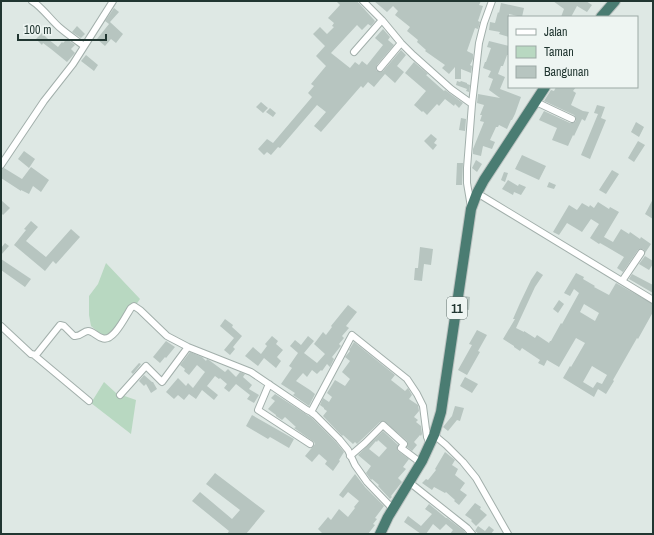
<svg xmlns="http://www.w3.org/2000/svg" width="654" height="535" font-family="'Archivo Narrow',sans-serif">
  <rect width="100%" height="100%" fill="#dee8e4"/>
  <path fill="#b8d8c1" d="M106 263 140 299 110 342 91 326 89 315V296L98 284Z
    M104 382 116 393 136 400 131 434 91 403Z"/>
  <path fill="#b7c5c0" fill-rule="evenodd" d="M336 1H357L375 21 371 26 368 24 362 30 357 25 331 53 350 68 355 62 359 65 362 61 367 65 383 45 375 38 383 29 390 37 388 40 394 45 377 65 376 70 380 72 383 71 401 50 406 55 397 66 404 72 395 83 385 74 374 87 368 82 363 88 361 86 321 132 314 126 326 112 317 105 280 148 278 147 271 155 267 152 264 155 258 149 267 139 273 143 312 97 308 93 314 86 311 84 326 66 316 56 325 46 313 34 320 27 327 34 334 27 332 26 334 23 328 18 340 5Z
    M374 1H481L479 5 483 6 478 21 480 22 478 29 475 28 467 51 473 54V59L470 65 472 66 471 73 461 69V79H455V67L449 74 442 68 445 65 425 51 426 50 417 42 418 40 407 31 410 27 395 15 398 11 393 6 387 12Z
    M553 1H586L592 5 587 12 577 6 571 17H561L564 9Z
    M501 3 524 8 522 17 509 14V37L499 34 500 32 489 30 490 22 495 23 498 12 499 13Z
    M114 8 119 12 110 22 123 34 116 43 111 39 105 46 97 39 109 24 105 21Z
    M77 26 85 34 81 38 72 32Z
    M42 33 48 39 58 47 62 42 63 43 67 39 75 45 71 49 75 53 67 62 51 49 43 43 42 45 36 39Z
    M489 41 509 46V55H507L503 66H501L498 74 505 77 500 89 521 97 515 114 512 120H511L507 129 499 125 498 127H496L490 140 495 142 492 149 483 146 481 156 473 154V149L484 122 480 121 482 115H480L484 105 477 103 478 94 500 98 489 90 493 79 488 77 491 71 483 68 485 62H486L491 48 487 47Z
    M86 55 98 65 94 71 81 61Z
    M414 62 428 74 426 75 444 91 445 90 463 103 459 108 455 104 454 106 445 99 439 106 437 104 427 115 423 111 422 112 414 105 426 91 405 73Z
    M457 81 460 82 461 81 467 83V84L470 85 469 92 466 91 467 89 456 85Z
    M556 87H576L573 91 576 93 571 105 583 111 589 112 585 121 582 119 574 136 573 135 568 146 552 140 557 128 539 120 544 111 570 123H573L576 121V118L574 115 544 101 551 90 554 91Z
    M261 102 268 108 263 113 256 107Z
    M597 105 605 107 601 118 606 120 590 159 581 155 598 114 594 113Z
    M270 108 276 113 273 117 266 112Z
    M461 118 466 119 465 131 459 130Z
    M636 122 644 127 639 137 631 132Z
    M431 134 437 139 434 143 437 145 433 150 424 141Z
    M638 141 645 145 634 162 628 158Z
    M24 151 35 159 29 168 18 159Z
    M522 155 546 166 539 180 515 169Z
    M476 160 482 164 477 172 472 168Z
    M457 163H463L462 185H456Z
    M31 167 49 180 41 192 33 186 29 194 21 190V191L1 178V169L4 168 22 179Z
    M612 170 619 174 606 194 599 190Z
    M504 172 508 173 505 182 501 180Z
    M508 180 518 186 519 184 526 187 521 195 514 192 513 195 502 189Z
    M549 182 556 185 554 189 547 187Z
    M653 199V219L645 214Z
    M1 200 10 208 3 215 1 213Z
    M598 202 609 209 610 207 619 212 604 237 613 242 621 229 629 234 630 232 640 239 641 237 651 244 645 253 644 250 642 249 638 250 623 272 617 268 624 257 607 247 600 243 599 244 590 238 599 224 591 219 582 232 567 223 559 235 553 232 569 205 577 210 582 203 589 207 590 205 594 208Z
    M31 221 38 227 26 241 46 257 71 229 80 237 56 264 53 261 45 271 14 245 26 230 24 229Z
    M5 243 9 246 1 255V248Z
    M420 247 433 249 431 265 424 264 422 281 414 280 415 268H418Z
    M645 256 653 261V264L649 270 639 264Z
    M1 259 31 279 25 287 1 270Z
    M537 271 543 275 535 287 516 328 524 332V331L535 338 537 335 549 343 550 341H551L561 323 562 324 579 293 574 289 570 296 564 293 576 273 584 277 583 279 595 286 594 287 609 295 616 283 653 304V312L638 339 637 338 613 380 614 381 606 394 598 389 594 397 563 378 570 366 571 367 585 343 576 338 559 367 547 360 544 366 538 363 540 360 522 348 520 351 514 347V346L503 339 515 319H513L520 303 531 280ZM584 304 599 313 595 321 580 312ZM592 366 607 375 602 384 597 382 593 388 583 382Z
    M632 274 653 285V293L629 279Z
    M465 296 470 297 469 310 463 309Z
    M559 300 564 304 558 313 553 309Z
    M348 305 357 312 346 326 349 328 342 336 344 338 339 344 341 346 340 347 332 357 334 359 330 367 327 364 322 371 321 370 317 374 312 370 307 377 303 373 296 381 310 390 315 394 309 406 293 395 295 393 281 384 292 368 289 366 298 353 290 346 295 340 301 345 308 336 314 341 304 353 317 363 325 354 314 344 323 332 326 335 332 327 331 326Z
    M225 319 233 325 232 327 242 336 233 347 235 349 230 355 224 350 234 338 220 326Z
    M477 330 487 335 478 351 480 352 467 375 458 370 472 345 469 344Z
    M272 336 278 341 276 344 283 350 277 357 281 361 276 368 264 358 258 366 245 356 253 347 261 354 267 346 265 344Z
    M166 341 175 347 166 358 165 357 160 363 153 357Z
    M354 342 395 375 391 380 405 391 408 388 412 395 409 399 418 405 419 411 414 417 418 420 416 422 421 426 422 434 421 436 420 435 414 442 417 445 412 451 407 447 408 444 407 441 384 421 380 422 357 444 355 442 353 444 343 435 342 436 323 416 327 411 324 409V408L320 405 323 398 329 402 332 397 327 393 335 380 345 386 350 379 342 372 350 361 345 357 350 351 349 350Z
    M190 352 202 357 206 361 207 359 209 360 225 372 228 369 236 377 240 372 245 374 243 377 252 385 249 389 259 395 254 403 247 399 250 395 236 384 229 392 224 388 227 384 220 378 219 379 215 376 207 386 218 395 214 400 202 390 196 399 189 394 184 400 178 395 174 399 166 392 178 378 186 386 188 383 193 388 205 372 197 365 189 375 184 371 185 369 180 365Z
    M139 363 141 364 133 374 131 372Z
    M144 375 152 382H153L157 389 151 393 146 384 144 386 139 381Z
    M465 377 478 384 472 393 460 386Z
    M275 394 312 418 336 442 344 452 339 460 340 461 333 471 325 464 327 461 319 454 312 462 305 456 315 444 314 442 294 428 296 427 285 417 282 420 276 416V415L268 409 275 401 271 398Z
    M455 406 464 408 460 421 457 420 448 431 443 427 452 416Z
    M252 415 294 439 289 448 270 437 268 439 246 426Z
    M383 431 398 445 397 448 398 451 409 459 403 467 406 469 398 478 402 482 391 496 392 497 390 499 378 486 379 485 372 479 371 480 366 473 371 466 358 455ZM378 440 387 448 379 457 369 449 376 441 377 442Z
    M445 452 455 460 452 465 458 469 455 475 465 483 460 490 467 495 459 505 454 501 455 500 446 492 445 493 434 487 432 490 422 483 426 479 428 480 436 470 435 469Z
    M215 473 265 511 246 534H227L229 531 192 501 200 492 232 519 240 510 206 484Z
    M355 474 365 487 384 506 375 518 377 519 373 524 375 525 368 534H323L318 529 328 517 331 520 339 509 348 517 355 508 354 507 359 501 348 492 343 498 339 495Z
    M475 503 481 507 480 509 487 515 476 526 471 521 472 520 465 515Z
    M429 504 446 518H447L464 531 466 534H450L453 530 446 524 440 530 433 524 426 534H421L404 522 408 516 421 526 432 514 425 509Z
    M478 526 485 531 489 526 494 530 491 534H479L475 531Z"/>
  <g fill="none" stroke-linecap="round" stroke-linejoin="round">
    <defs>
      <path id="minor" d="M32 1C42 7 50 19 59 27 67 34 76 40 84 46
        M363 1 382 20 401 43 413 55 451 89 472 104 467 168V183L471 207
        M354 52 382 20
        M380 68 401 43
        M536 102 572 119
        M472 104 479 43 484 23 492 1
        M1 165 44 101 73 64 113 1
        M477 193 653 300
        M622 281 641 253
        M1 326 31 354 36 355 60 325 64 326 74 336C81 337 83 331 88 331 93 331 97 337 102 338 113 343 125 317 131 308L134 306 140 310 167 336 188 347 251 372 307 410 311 412 315 415 339 439 348 450 355 465 367 482 393 509
        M34 355 89 401
        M269 384 258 410 310 444
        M120 395 146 366 162 382 188 347
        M311 412 352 335 407 379 417 394 423 406 427 437 430 444
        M434 435 446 445 463 462 476 478 508 534
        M350 456 365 443 383 425 404 444 401 448 421 463
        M409 482 467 528 472 534"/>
      <path id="trunk" d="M601 17 615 1
        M380 534 388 517 422 461 434 435 441 412 471 209 477 193 484 180 545 87"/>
    </defs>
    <use href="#minor" stroke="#a2afab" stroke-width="8"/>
    <use href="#trunk" stroke="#bcc3c1" stroke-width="12"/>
    <use href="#minor" stroke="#fff" stroke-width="6"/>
    <use href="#trunk" stroke="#4a7c72" stroke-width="10"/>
  </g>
  <g text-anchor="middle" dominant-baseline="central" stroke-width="3" stroke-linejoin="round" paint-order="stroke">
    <rect fill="#eef5f2" stroke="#5e6f6b" stroke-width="1" x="447" y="297" width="20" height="22" rx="3"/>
    <g font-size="13" font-weight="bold" fill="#213631">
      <text x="457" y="308">11</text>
    </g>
  </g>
  <rect width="654" height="535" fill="none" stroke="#213631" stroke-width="4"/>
  <rect x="508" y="16" width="130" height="72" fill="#eef5f2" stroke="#9ca9a5"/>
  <rect x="516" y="29" width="20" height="6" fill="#ffffff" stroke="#9ca9a5"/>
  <text x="544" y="36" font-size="12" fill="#213631">Jalan</text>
  <rect x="516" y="46" width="20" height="12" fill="#b8d8c1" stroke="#9ca9a5"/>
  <text x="544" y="56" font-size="12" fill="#213631">Taman</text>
  <rect x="516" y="66" width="20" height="12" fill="#b7c5c0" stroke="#9ca9a5"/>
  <text x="544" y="76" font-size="12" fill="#213631">Bangunan</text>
  <path d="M18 34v6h88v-6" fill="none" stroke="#213631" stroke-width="2"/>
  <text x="24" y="34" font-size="12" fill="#213631" stroke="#eef5f2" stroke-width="3" paint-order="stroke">100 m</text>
</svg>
